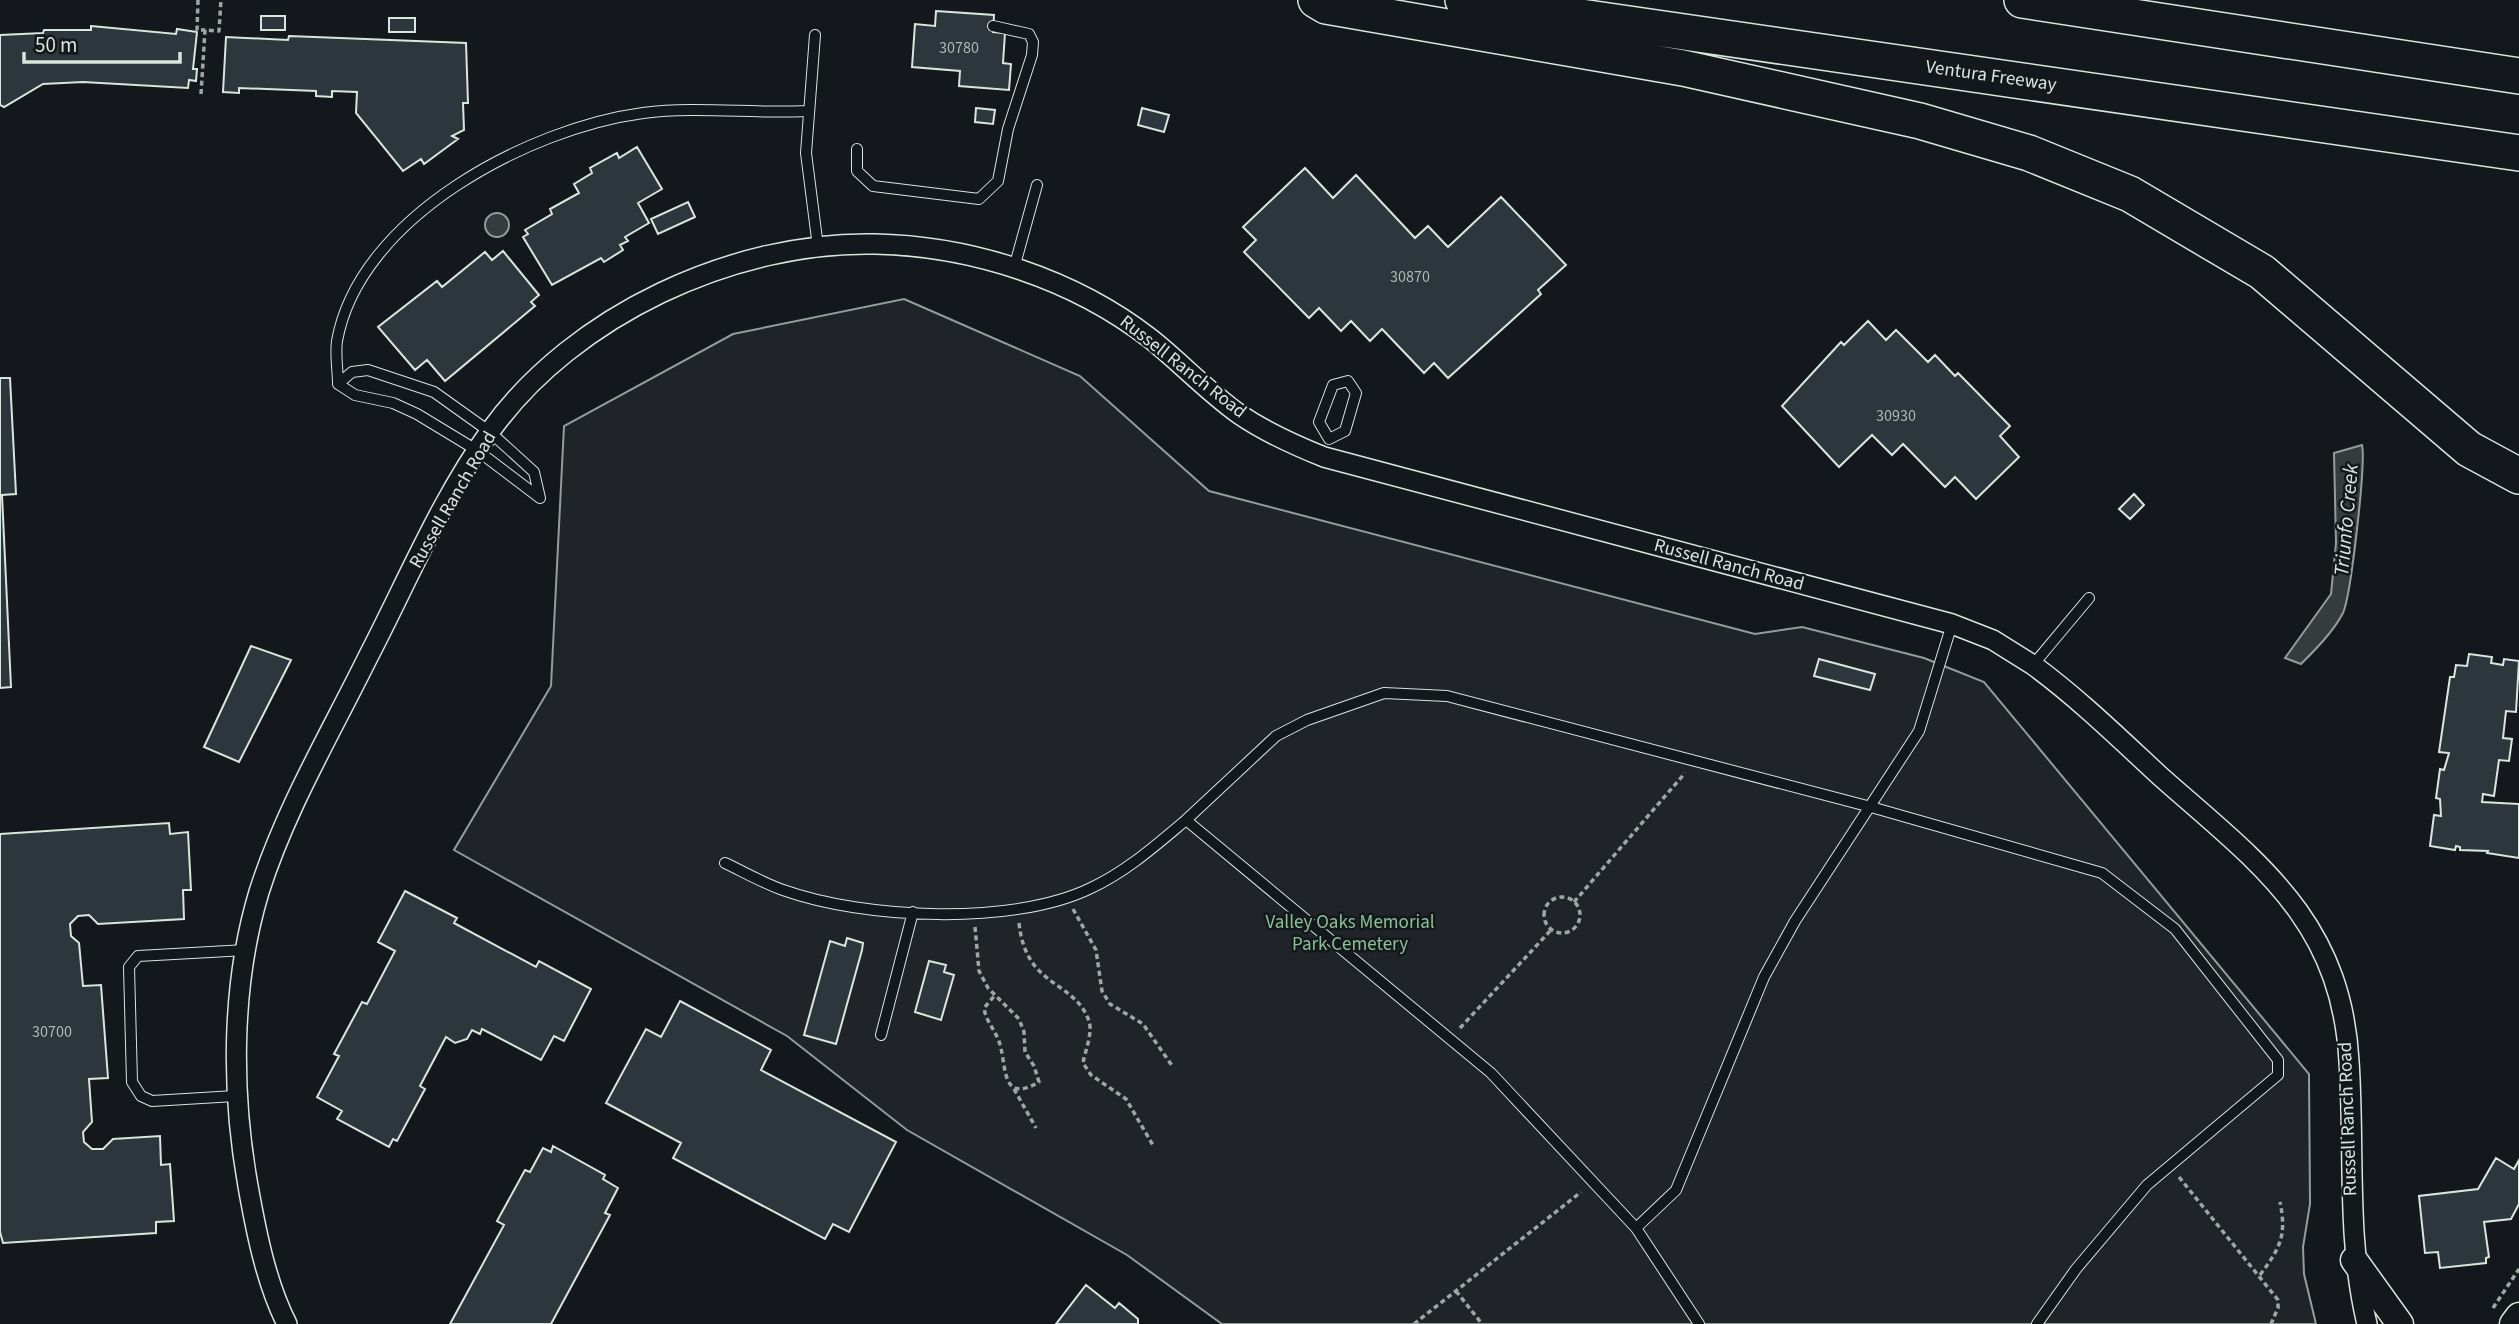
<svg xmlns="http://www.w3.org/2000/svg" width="2519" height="1324" font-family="'Source Sans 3',sans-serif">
  <rect width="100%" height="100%" fill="#14181c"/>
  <path fill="#202428" stroke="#939e99" stroke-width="2" d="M904 299 1080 376 1209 491 1755 634 1802 627 1924 658 1984 682 2309 1074 2310 1204 2303 1247 2304 1274 2316 1324H1222L1127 1255 907 1130 787 1036 454 850 551 686 564 426 733 334Z"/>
  <path fill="#363b3e" stroke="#939e99" stroke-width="2" d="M485 225a12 12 0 1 1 24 0a12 12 0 1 1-24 0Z
    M2362 445C2366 464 2351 595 2343 613 2333 632 2316 649 2301 664L2285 658 2331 594 2336 543 2334 453Z"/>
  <path fill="#2c363c" stroke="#d8e6dc" stroke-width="2" d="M936 11 994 15 993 32 1005 33 1003 63 1011 64 1009 90 959 86 960 71 912 67 915 24 935 26Z
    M261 16H285V30H261Z
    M389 18H415V32H389Z
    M91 26 176 34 177 29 197 32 193 69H197L196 81 189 80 188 88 83 82 43 84 4 107 0 105V35L43 33 44 30H91Z
    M289 36 466 43 468 103H463L464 130 452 136 458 139 424 164 421 159 403 171 356 113 357 92 332 91V97L316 96V91L239 88V93L223 92 226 37 288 40Z
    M976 108 995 110 993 124 975 122Z
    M1142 108 1169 115 1164 132 1138 125Z
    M637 147 662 189 638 203 649 223 625 237 628 241 620 245 623 250 604 262 601 258 552 285 523 237 528 234 525 230 552 214 550 209 579 193 574 184 592 173 590 168 617 153 619 158Z
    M1305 168 1333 198 1356 175 1415 238 1428 226 1448 247 1501 197 1566 265 1538 290 1541 294 1448 378 1434 363 1424 373 1382 329 1370 341 1351 321 1341 331 1319 308 1309 318 1244 252 1256 240 1243 227Z
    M688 202 695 217 658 234 651 219Z
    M503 251 539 295 531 302 535 306 445 381 427 360 415 370 378 327 437 281 442 287 485 252 492 260Z
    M1868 321 1886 340 1896 330 1928 362 1935 355 1955 376 1958 373 2010 426 2000 436 2019 457 1976 499 1955 477 1945 487 1903 444 1892 455 1872 435 1839 467 1782 406 1841 342 1844 345Z
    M0 378H10L16 494 2 495 11 687 0 688Z
    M2134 494 2144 505 2130 519 2119 509Z
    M251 646 291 660 239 762 204 747Z
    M2469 654 2492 657 2491 663 2503 665 2504 659 2519 661 2516 712 2506 711 2503 738 2512 739 2509 761 2499 760 2494 796 2483 794 2482 802 2519 804V858L2487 853 2488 851 2460 850V847L2456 846 2455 850 2430 846 2434 815 2441 816 2440 799 2436 798 2440 769 2444 770 2449 753 2439 752 2450 677H2454L2456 665 2467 666Z
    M1819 659 1875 674 1870 690 1814 676Z
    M169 823 170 834 188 832 191 890H183L184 919 98 924 89 915 78 916 70 924 71 936 79 943 83 986 101 985 108 1078 89 1079 92 1122 83 1132 84 1142 92 1149H103L113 1139 160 1136 161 1165 170 1164 174 1221 156 1222V1233L3 1243 0 1232V834Z
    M405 891 457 918 454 923 536 967 539 961 591 989 564 1041 554 1036 541 1060 482 1029 480 1034 472 1030 467 1039 455 1043 446 1037 420 1086 425 1089 397 1141 393 1139 389 1147 337 1119 342 1111 317 1097 339 1056 334 1054 362 1002 367 1004 395 951 378 942Z
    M847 938 863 943 862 950 836 1044 804 1035 830 941 845 946Z
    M929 961 946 965 944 972 954 975 941 1020 915 1012Z
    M680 1001 771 1050 761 1070 896 1142 849 1232 833 1224 825 1239 673 1158 681 1143 606 1103 646 1029 661 1037Z
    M553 1146 605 1175 603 1179 618 1188 605 1213 610 1215 551 1324H450L504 1225 497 1221 525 1170 530 1172 543 1148 551 1152Z
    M2496 1158 2514 1169 2519 1160V1204L2511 1219 2484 1222 2489 1257 2486 1258V1263L2440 1268 2438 1252 2425 1253 2419 1196 2478 1189Z
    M1086 1285 1115 1308 1119 1303 1138 1319V1324H1056Z"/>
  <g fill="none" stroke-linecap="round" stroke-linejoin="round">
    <defs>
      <path id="lane" d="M815 35 806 153 818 247
        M857 149V171L873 186 979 199 998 181 1008 129 1032 55 1033 42 1029 34 993 26
        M1014 268 1037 185
        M1348 381 1356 393 1345 431 1329 439 1319 422 1333 385Z
        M338 384C338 371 335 355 337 341 359 217 529 128 643 113 698 106 752 114 807 111
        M338 384 352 372 368 370 434 392 490 432 534 472 540 498
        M338 384 355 395 393 403 417 414 478 451 540 498
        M2033 665 2089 598
        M725 863C744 872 763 883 783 890 864 919 1013 926 1091 888 1127 871 1155 846 1186 820
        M881 1035 913 912
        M235 1096 152 1101 141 1096 132 1082 129 967 138 956 246 950
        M1636 1228 1676 1190 1764 977 1795 921 1919 731 1952 624
        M1699 1324 1636 1228 1491 1073 1186 820 1276 736 1307 720 1384 693 1447 696 1871 807 2102 873 2175 929 2278 1060V1075L2147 1185 2076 1269 2037 1324"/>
      <path id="street" d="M287 1324C266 1283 256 1231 248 1186 231 1091 231 985 259 892 285 810 330 734 368 657 407 582 441 499 491 430 574 315 734 241 875 244 972 246 1074 279 1151 339 1181 363 1208 392 1239 414 1265 432 1294 445 1324 457L1952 624 1993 640 2033 665C2078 698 2119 738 2160 776 2257 862 2341 919 2349 1061 2355 1150 2346 1237 2367 1324"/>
      <path id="secondary" d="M2354 1260 2400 1324
        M2513 1324 2519 1316"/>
      <path id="highway" d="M1316 0 1326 6 1683 68 1920 121 2029 153 2130 194 2262 272 2469 449 2519 476
        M1463 0 2519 153
        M2022 0 2519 76"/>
    </defs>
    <use href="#lane" stroke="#d8e6dc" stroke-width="12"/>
    <use href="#street" stroke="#d8e6dc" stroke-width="22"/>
    <use href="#secondary" stroke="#d8e6dc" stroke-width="29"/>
    <use href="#highway" stroke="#d8e6dc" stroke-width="38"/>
    <path stroke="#9da8a2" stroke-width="3.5" stroke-dasharray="5 3.5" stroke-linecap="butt" d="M198 0 197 30H205
      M201 94 205 30 219 31 221 0
      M1544 915a18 18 0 1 1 36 0a18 18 0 1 1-36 0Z
      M1574 902 1685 773
      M1073 909 1096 950 1102 991 1110 1004 1143 1024 1173 1067
      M1019 923C1026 989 1074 979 1089 1021 1093 1033 1085 1051 1083 1063L1091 1075 1126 1099 1154 1147
      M975 927 979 971 988 988 1019 1019 1024 1032 1025 1052 1034 1066 1039 1082C998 1106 1008 1061 998 1039 993 1027 986 1021 984 1008L995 995
      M1460 1028 1551 930
      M1014 1089 1036 1128
      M2179 1177 2278 1300V1308L2271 1324
      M2260 1275C2280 1248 2287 1236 2280 1202
      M1456 1291 1482 1324
      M2493 1308 2519 1269
      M1414 1324 1581 1192"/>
    <use href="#lane" stroke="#14181c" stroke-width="10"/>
    <use href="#street" stroke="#14181c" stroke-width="19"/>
    <use href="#secondary" stroke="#14181c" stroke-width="26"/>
    <use href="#highway" stroke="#14181c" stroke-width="35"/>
  </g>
  <g text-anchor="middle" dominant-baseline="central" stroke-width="5" stroke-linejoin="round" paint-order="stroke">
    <g font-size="16" fill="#adbab4">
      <text x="959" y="48">30780</text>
      <text x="1410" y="277">30870</text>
      <text x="1896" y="416">30930</text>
      <text x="52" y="1032">30700</text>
    </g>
    <g font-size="19" fill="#d8e6dc" stroke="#14181c">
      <text transform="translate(1991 76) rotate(8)">Ventura Freeway</text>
      <text transform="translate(1183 367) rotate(38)">Russell Ranch Road</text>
      <text transform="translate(453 500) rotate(-60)">Russell Ranch Road</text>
      <text transform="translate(1729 565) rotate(15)">Russell Ranch Road</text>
      <text transform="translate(2348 1119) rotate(-92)">Russell Ranch Road</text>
    </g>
    <g font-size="19" fill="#8ac095" stroke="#14181c">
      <text x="1350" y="922">Valley Oaks Memorial<tspan x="1350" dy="22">Park Cemetery</tspan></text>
    </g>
    <g font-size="21" font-style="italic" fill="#d8e6dc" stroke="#14181c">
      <text transform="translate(2346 520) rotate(-85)">Triunfo Creek</text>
    </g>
  </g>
  <path d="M24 52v10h156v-10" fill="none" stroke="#d8e6dc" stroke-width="3.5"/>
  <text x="35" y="52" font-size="21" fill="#d8e6dc" stroke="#14181c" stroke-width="5" paint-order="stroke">50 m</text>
</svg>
